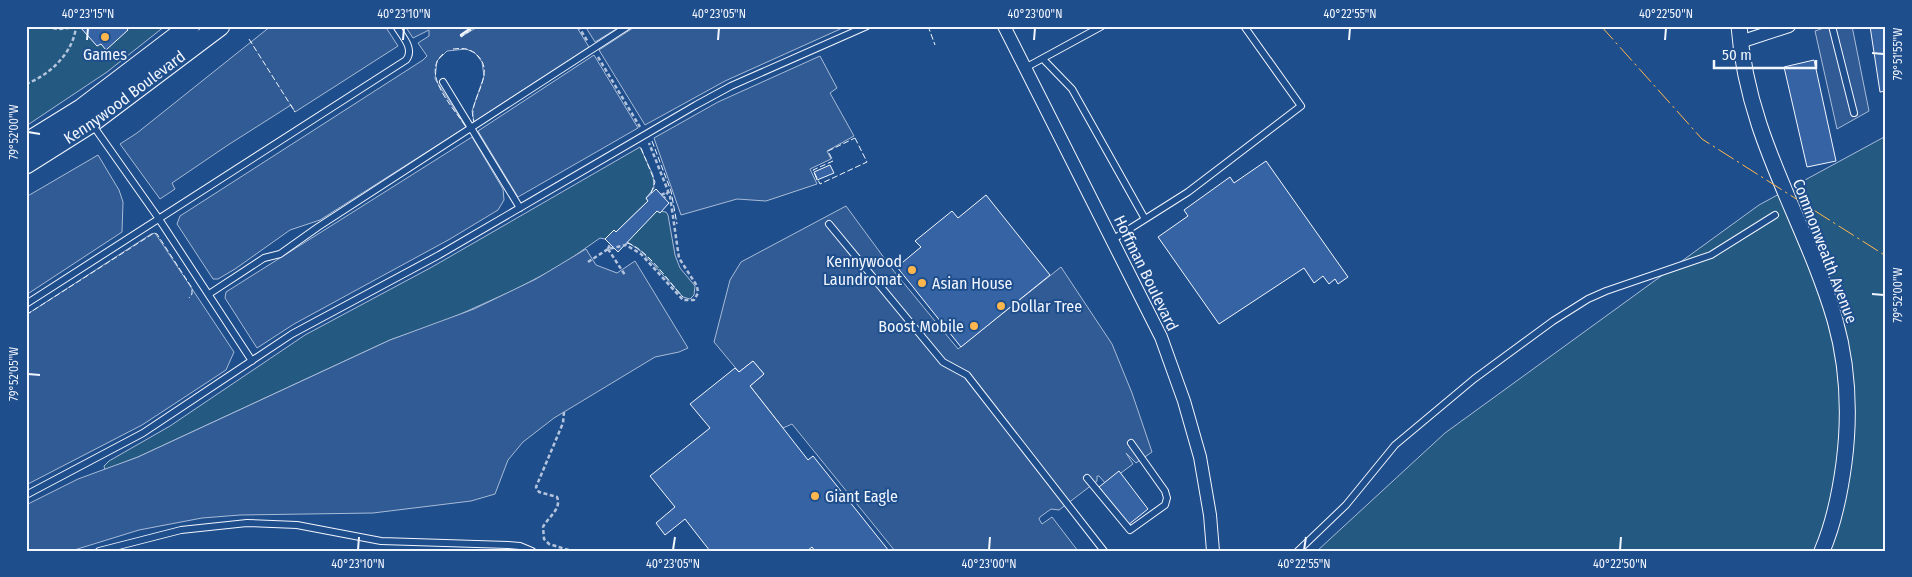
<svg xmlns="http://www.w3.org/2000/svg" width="1912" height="577" font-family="'Fira Sans Condensed',sans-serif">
  <rect width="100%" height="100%" fill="#1f4e8c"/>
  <path fill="#245a82" stroke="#a8bbd7" d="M26 26H165L107 72 26 126Z
    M1886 136V551H1317L1445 433 1759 205Z
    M640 147 653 175 654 188 646 198 648 201 616 232 614 230 605 239 600 238 560 266 514 290 445 321 390 340 138 457 105 470 104 466 109 461 170 426 305 335 432 267Z
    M657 211 666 212 668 215 675 255 680 268 695 286 694 295 690 299 683 297 642 252 626 241Z"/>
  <path fill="#305b95" stroke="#a8bbd7" d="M271 26H385L398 46 295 112 291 105 228 145 172 183 175 189 160 199 120 144 137 133Z
    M405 26H474L461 37 479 26H576L589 47 474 122 472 111 484 76 482 62 475 53 466 49 447 51 437 61 435 79 466 127 320 220 290 230 235 269 218 279H213L177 224 180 216 423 60 427 56 418 43 429 36V30L413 38Z
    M585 26H621L595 42Z
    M636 26H847L725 81 645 125 599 50Z
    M1830 26H1852L1869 111 1837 129 1815 31Z
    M594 55 638 128 518 197 478 131Z
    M820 56 837 88 830 93 854 136 827 151 831 159 810 169 817 184 766 201 737 199 681 215 654 138 718 102Z
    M472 137 503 189 504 200 498 210 450 239 294 324 257 348 225 298 226 292Z
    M98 155 119 190 123 202 122 232 26 295V197Z
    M846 206 893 270 958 349 1061 267 1112 344 1132 393 1152 452 1136 463 1126 453 1133 464 1106 484 1099 476H1097V481L1059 510 1051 509 1040 517 1039 519 1042 524 1052 517 1078 551H895L792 424 783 428 750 386 764 374 753 361 739 372 714 342 730 280 741 262Z
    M155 233 234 352 226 370 142 425 26 485V315L151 234Z
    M586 249 596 265 617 273 635 261 688 348 679 352 655 357 554 418 523 442 508 460 495 494 471 501 373 513 240 515 202 518 139 530 71 551H26V505L78 479 138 457 390 340 474 309 536 279Z"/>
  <path fill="#3563a3" stroke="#f2f6ff" d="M125 26 128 30 106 50 101 44 97 46 80 27Z
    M1870 26H1886V91L1880 92Z
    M1814 60 1836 161 1807 167 1784 67Z
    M1266 161 1348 277 1338 284 1335 279 1329 284 1323 276 1314 283 1304 268 1219 324 1158 237 1188 216 1184 210 1230 177 1234 183Z
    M830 165 834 173 817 180 814 172Z
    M656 189 669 203 660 213 657 211 618 252 605 239 614 230 616 232 648 201 646 198Z
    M986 195 1050 275 961 347 897 267 921 247 915 241 952 211 958 218Z
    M753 361 764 374 750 386 808 460 813 456 889 551H815L812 547 807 551H710L685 519 665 535 656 523 675 507 650 476 710 428 690 404 735 368 739 372Z
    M1119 471 1148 509 1128 525 1099 487Z"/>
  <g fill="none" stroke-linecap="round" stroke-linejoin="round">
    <defs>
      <path id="service" d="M1832 26 1854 113
        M1043 59 1072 89 1145 219
        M1025 68 1102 26
        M443 82 520 208
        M92 124 159 219 252 361
        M829 224 943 362 967 375 1104 551
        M1112 240 1188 192 1301 106 1244 26
        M209 294 264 258 280 254 318 227 628 26
        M26 304 406 60C415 49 402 36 396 26
        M1087 478 1130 530 1165 505 1167 498 1165 491 1131 443
        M26 495 143 433 292 334 439 255 696 105 731 86 867 26
        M99 551 181 530 247 523 297 525 381 541 508 545 520 546 532 551
        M1298 551 1346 505 1395 445 1474 379 1553 321 1588 299 1606 291 1711 255 1775 215"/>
      <path id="minor" d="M1004 26 1161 337 1184 401 1200 457 1210 515 1213 551
        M1740 42 1789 26"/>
      <path id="tertiary" d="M1739 26C1747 138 1805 218 1835 320 1848 366 1850 416 1844 463 1840 493 1834 523 1822 551"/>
      <g id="primary">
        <path d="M26 143 81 109 190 26"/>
        <path id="s1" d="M26 164 91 123 220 26"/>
      </g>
    </defs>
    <use href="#service" stroke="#f2f6ff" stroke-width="8"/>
    <use href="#minor" stroke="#f2f6ff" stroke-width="14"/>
    <use href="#tertiary" stroke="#f2f6ff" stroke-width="17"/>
    <use href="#primary" stroke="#f2f6ff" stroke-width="21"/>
    <path stroke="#b3c4dc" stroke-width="2.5" stroke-dasharray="4 2.5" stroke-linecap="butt" d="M40 26 59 29 76 27
      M578 26 588 42
      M598 57 640 127
      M26 84C50 75 74 52 76 26
      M661 195 668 192 664 198
      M608 249 625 275
      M608 249 610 244
      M588 262 608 249 626 245 641 254 683 300H694L698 293 697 286 679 258 670 196 649 143
      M564 412 563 423 536 487 539 492 557 497C562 509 548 517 543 527L544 539 549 544 572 551"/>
    <use href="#service" stroke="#1f4e8c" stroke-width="6"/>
    <use href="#minor" stroke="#1f4e8c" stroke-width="12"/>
    <use href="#tertiary" stroke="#1f4e8c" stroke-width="15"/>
    <use href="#primary" stroke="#1f4e8c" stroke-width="19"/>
    <path stroke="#f2f6ff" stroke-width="1" stroke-dasharray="6 2.5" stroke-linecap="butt" d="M928 26 935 45
      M461 35V37L477 26
      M249 39 295 112
      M453 49C462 48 469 48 476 54 499 74 466 100 474 122
      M443 54C420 74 454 108 466 127
      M855 138 867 162 820 184 813 170 833 161 828 151Z
      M652 141 671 191 677 224
      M641 148 655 182 651 193
      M627 243C646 248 669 282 683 297
      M26 315 154 233 157 234 192 288V294L189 298"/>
    <path stroke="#f2f6ff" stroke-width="2.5" d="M461 35 474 26"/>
    <path stroke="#ffb74d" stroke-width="1" stroke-dasharray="18 4 2.5 4" stroke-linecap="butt" d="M1601 26 1702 139 1886 256"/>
  </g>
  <path fill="none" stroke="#f2f6ff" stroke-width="2" d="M87 40 88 28M403 40 404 28M718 40 719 28M1034 40 1035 28M1349 40 1350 28M1665 40 1666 28M1872 53 1884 54M28 132 40 134M1872 294 1884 295M28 374 40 375M358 550 359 537M673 550 675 537M989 550 990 537M1304 550 1306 537M1620 550 1621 537"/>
  <g fill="#ffb74d" stroke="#1f4e8c" stroke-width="2">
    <circle cx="105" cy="37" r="5"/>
    <circle cx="912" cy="270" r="5"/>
    <circle cx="922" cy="283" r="5"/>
    <circle cx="1001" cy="306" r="5"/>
    <circle cx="974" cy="326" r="5"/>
    <circle cx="815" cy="496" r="5"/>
  </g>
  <g text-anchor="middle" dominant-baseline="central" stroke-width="4" stroke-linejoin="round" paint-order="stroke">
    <g font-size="16" fill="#f2f6ff" stroke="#1f4e8c" text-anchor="start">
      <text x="105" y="54" text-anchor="middle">Games</text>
      <text x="902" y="261" text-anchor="end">Kennywood<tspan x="902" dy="18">Laundromat</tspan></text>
      <text x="932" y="283">Asian House</text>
      <text x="1011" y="306">Dollar Tree</text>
      <text x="964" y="326" text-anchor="end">Boost Mobile</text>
      <text x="825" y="496">Giant Eagle</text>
    </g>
    <g font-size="16" fill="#f2f6ff" stroke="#1f4e8c">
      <text stroke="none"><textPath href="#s1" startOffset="119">Kennywood Boulevard</textPath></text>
      <text transform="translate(1825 251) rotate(69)">Commonwealth Avenue</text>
      <text transform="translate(1146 273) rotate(64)">Hoffman Boulevard</text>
    </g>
  </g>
  <rect width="1912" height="577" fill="none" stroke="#1f4e8c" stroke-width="55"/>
  <path d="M1714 60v8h102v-8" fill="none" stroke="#f2f6ff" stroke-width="2.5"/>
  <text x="1722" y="60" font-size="15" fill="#f2f6ff" stroke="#1f4e8c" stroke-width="4" paint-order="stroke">50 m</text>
  <rect x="28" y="28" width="1856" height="522" fill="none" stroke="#f2f6ff" stroke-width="2"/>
  <g font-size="12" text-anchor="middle" fill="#f2f6ff">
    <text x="88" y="18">40°23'15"N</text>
    <text x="404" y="18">40°23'10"N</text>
    <text x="719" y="18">40°23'05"N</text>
    <text x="1035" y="18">40°23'00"N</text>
    <text x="1350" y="18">40°22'55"N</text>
    <text x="1666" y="18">40°22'50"N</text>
    <text transform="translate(1898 54) rotate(-90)" y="4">79°51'55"W</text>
    <text transform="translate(14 132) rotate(-90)" y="4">79°52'00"W</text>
    <text transform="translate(1898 295) rotate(-90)" y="4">79°52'00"W</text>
    <text transform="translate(14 374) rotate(-90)" y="4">79°52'05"W</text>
    <text x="358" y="568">40°23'10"N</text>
    <text x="673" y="568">40°23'05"N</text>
    <text x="989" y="568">40°23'00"N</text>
    <text x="1304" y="568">40°22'55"N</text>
    <text x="1620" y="568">40°22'50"N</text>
  </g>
</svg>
